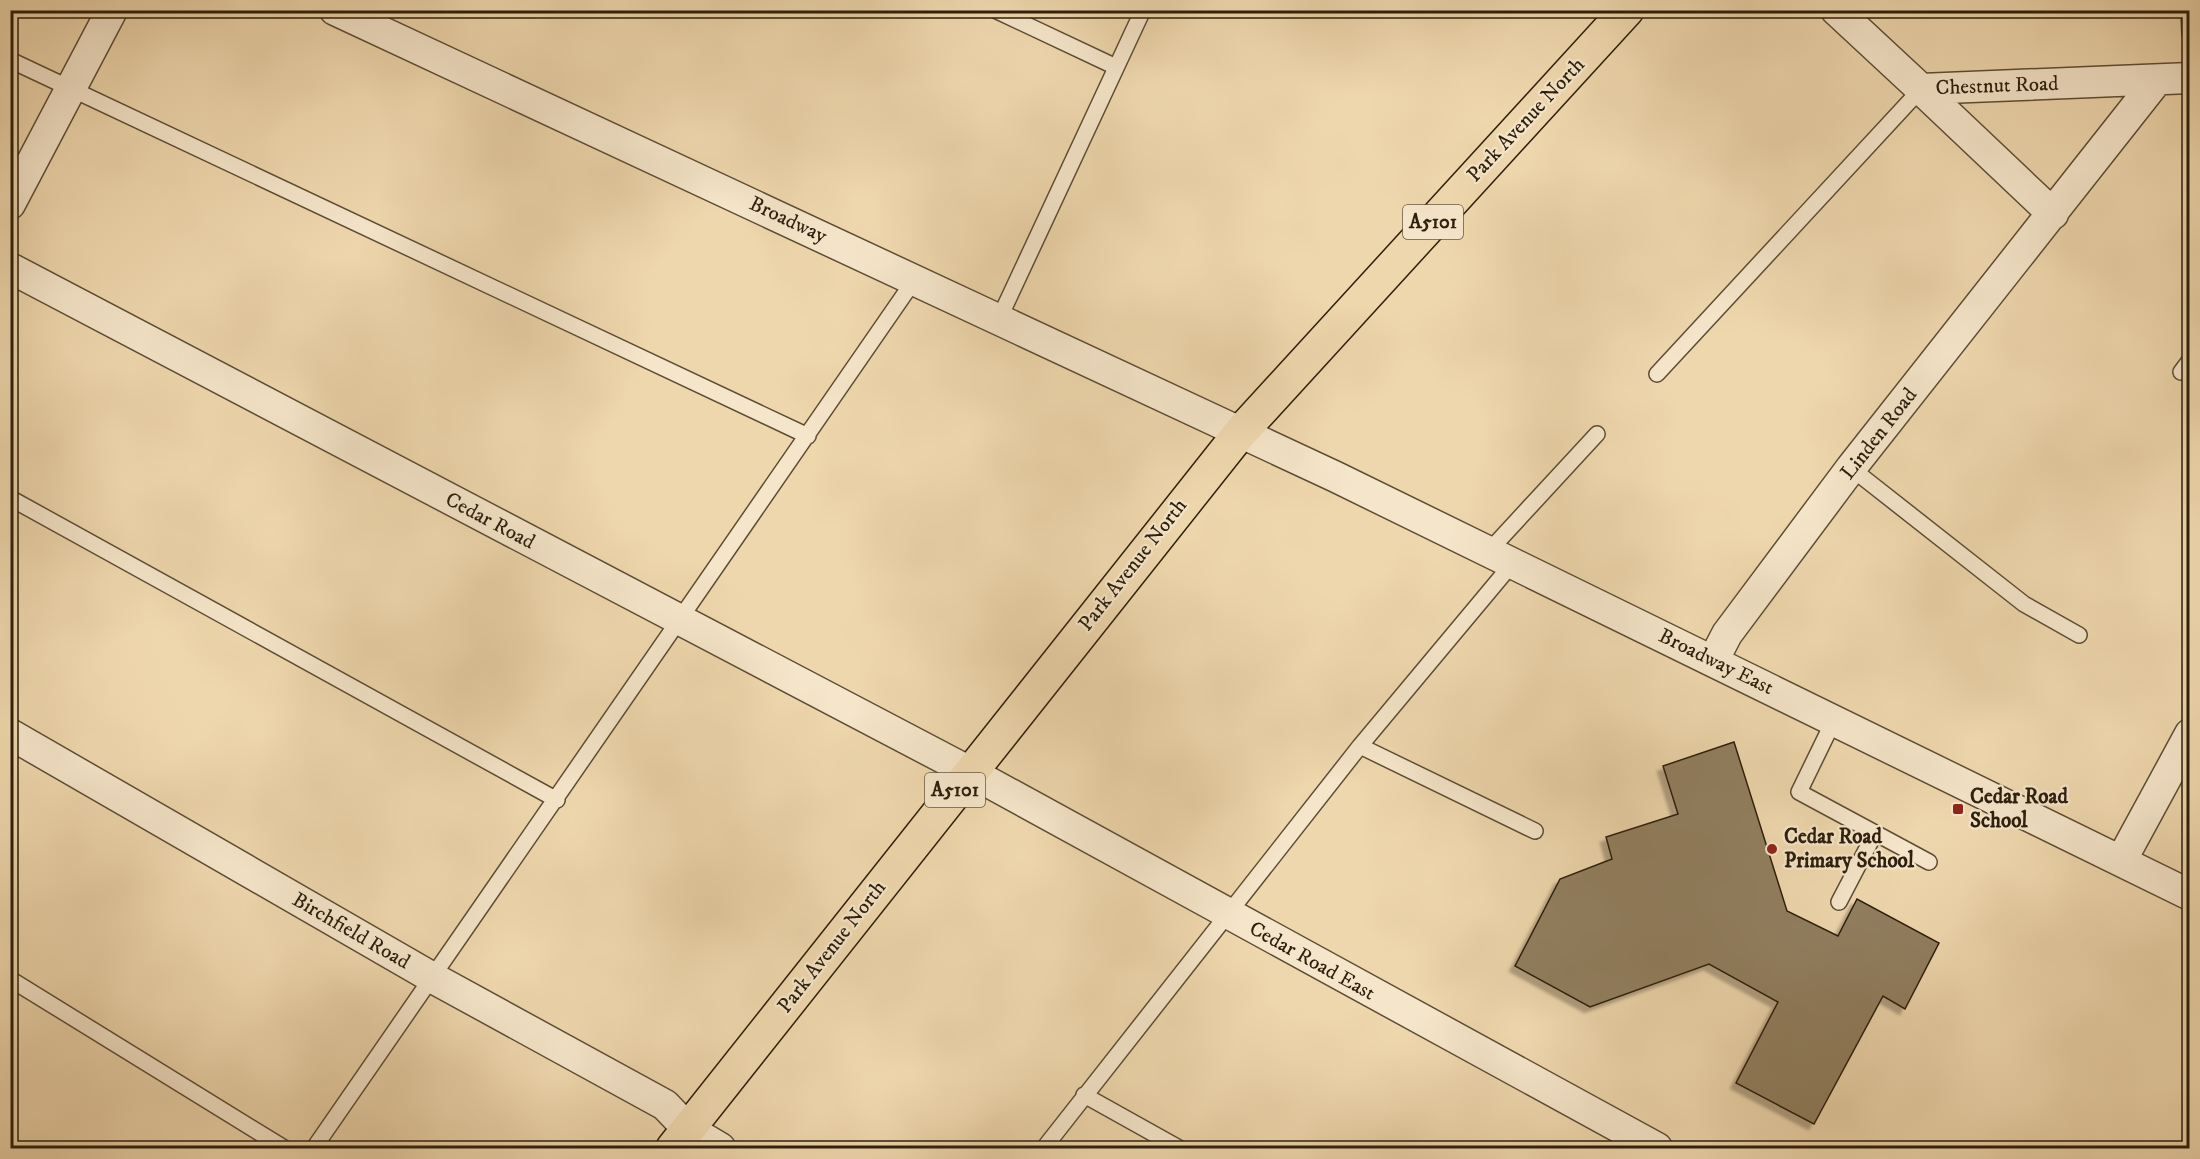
<svg xmlns="http://www.w3.org/2000/svg" width="2200" height="1159" font-family="'IM FELL DW Pica',serif">
  <defs>
    <filter id="shadow"><feDropShadow dx="-5.5" dy="5.5" stdDeviation="1.5" flood-color="#0004"/></filter>
  </defs>
  <rect width="100%" height="100%" fill="#efd7ad"/>
  <filter id="stains"><feTurbulence type="fractalNoise" baseFrequency=".00333" numOctaves="4"/><feColorMatrix values="0 0 0 0 .2 0 0 0 0 .09 0 0 0 0 .02 0 0 0 .5 -.17"/></filter>
  <radialGradient id="worn" r=".72"><stop offset=".6" stop-color="#630" stop-opacity="0"/><stop offset="1" stop-color="#630" stop-opacity=".3"/></radialGradient>
  <path fill="#917f60" stroke="#2c1f0d" stroke-width="1.5" filter="url(#shadow)" d="M1734 742 1787 911 1838 936 1857 899 1939 943 1905 1009 1883 996 1814 1124 1736 1083 1778 1002 1709 964 1590 1007 1515 966 1560 879 1612 859 1606 837 1678 814 1663 766Z"/>
  <g fill="none" stroke-linecap="round" stroke-linejoin="round">
    <defs>
      <path id="service" d="M995 10 1116 67
        M2189 10 2190 34
        M10 60 808 436
        M999 319 1143 10
        M2181 372 2190 360
        M1657 374 1921 89
        M1851 468 2024 604 2079 635
        M10 498 557 800
        M1488 552 1597 434
        M1834 720 1799 792 1929 862
        M1360 746 1535 831
        M1839 902 1875 833
        M10 979 284 1148
        M1084 1095 1179 1148
        M314 1148 915 279
        M1044 1148 1360 746 1512 564"/>
      <path id="minor" d="M335 10 1336 477 2190 895
        M1836 10 1921 89 2190 78
        M1921 89 2053 214
        M10 204 112 10
        M10 268 970 772 1657 1148
        M1713 661 1727 634 1851 468 2157 80
        M10 734 433 978 665 1105 688 1129 720 1148
        M2121 861 2190 734"/>
      <path id="primary" d="M673 1148 1240 433 1627 10"/>
    </defs>
    <use href="#service" stroke="#5d4d35" stroke-width="18"/>
    <use href="#minor" stroke="#5d4d35" stroke-width="33"/>
    <use href="#primary" stroke="#2c1f0d" stroke-width="36"/>
    <use href="#service" stroke="#f5e5ca" stroke-width="15"/>
    <use href="#minor" stroke="#f5e5ca" stroke-width="30"/>
    <use href="#primary" stroke="#efd7ad" stroke-width="33"/>
  </g>
  <g fill="#8f2418" stroke="#f5e5ca" stroke-width="2">
    <rect x="1952" y="803" width="12" height="12" rx="3"/>
    <circle cx="1772" cy="849" r="6"/>
  </g>
  <g text-anchor="middle" dominant-baseline="central" stroke-width="4.5" stroke-linejoin="round" paint-order="stroke">
    <g fill="#f5e5ca" stroke="#685a46" stroke-width="1.5">
      <rect x="1403" y="205" width="60" height="34" rx="4.5"/>
      <rect x="925" y="773" width="60" height="34" rx="4.5"/>
    </g>
    <g font-size="20" font-weight="bold" fill="#2c1f0d">
      <text x="1433" y="222">A5101</text>
      <text x="955" y="790">A5101</text>
    </g>
    <g font-size="21" fill="#2c1f0d" stroke="#f5e5ca">
      <text transform="translate(1997 86) rotate(-2)">Chestnut Road</text>
      <text transform="translate(1526 120) rotate(-47)">Park Avenue North</text>
      <text transform="translate(788 220) rotate(25)">Broadway</text>
      <text transform="translate(1879 434) rotate(-52)">Linden Road</text>
      <text transform="translate(490 521) rotate(28)">Cedar Road</text>
      <text transform="translate(1133 565) rotate(-52)">Park Avenue North</text>
      <text transform="translate(1716 662) rotate(26)">Broadway East</text>
      <text transform="translate(351 931) rotate(30)">Birchfield Road</text>
      <text transform="translate(832 947) rotate(-52)">Park Avenue North</text>
      <text transform="translate(1312 961) rotate(29)">Cedar Road East</text>
    </g>
    <g font-size="21" font-weight="bold" fill="#2c1f0d" stroke="#f5e5ca" text-anchor="start">
      <text x="1970" y="797">Cedar Road<tspan x="1970" dy="24">School</tspan></text>
      <text x="1784" y="837">Cedar Road<tspan x="1784" dy="24">Primary School</tspan></text>
    </g>
  </g>
  <rect width="2200" height="1159" fill="none" stroke="#efd7ad" stroke-width="36"/>
  <rect x="12" y="12" width="2176" height="1135" fill="none" stroke="#2c1f0d" stroke-width="3"/>
  <rect x="18" y="18" width="2164" height="1123" fill="none" stroke="#2c1f0d" stroke-width="1.5"/>
  <rect width="100%" height="100%" filter="url(#stains)"/>
  <rect width="100%" height="100%" fill="url(#worn)"/>
</svg>
